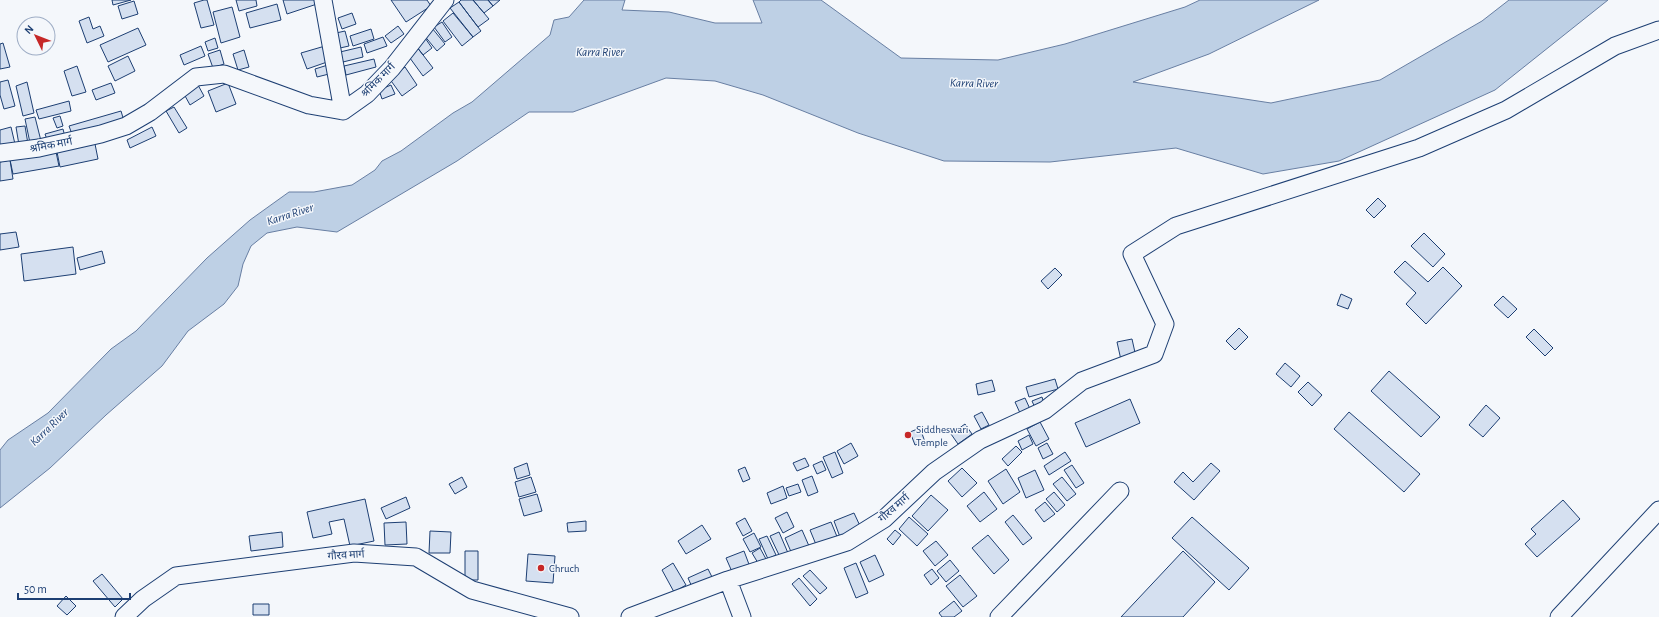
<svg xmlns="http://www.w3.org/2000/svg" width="1659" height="617" font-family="'Alegreya Sans','Noto Sans Devanagari',sans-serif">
  <rect width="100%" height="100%" fill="#f4f7fb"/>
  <path fill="#bed0e5" stroke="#687fa3" d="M584 0H625L622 10 669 12 715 23H762L753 0H821L901 58 998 60 1065 44 1185 7 1200 0H1319L1209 54 1133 82 1271 103 1380 80 1482 21 1509 0H1608L1495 90 1339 161 1263 174 1176 148 1050 162 944 161 858 133 763 95 715 81 666 78 573 112H529L457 161 337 232 297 227 267 233 251 246 243 264 238 286 224 304 188 331 162 366 106 415 50 468 0 508V450L8 440 48 413 111 349 136 331 207 258 250 220 289 192H314L352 185 375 170 382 161 401 151 453 113 472 102 550 35 554 20 569 17Z"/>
  <path fill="#d5e0f0" stroke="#1d3f73" d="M112 0H131L113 5Z
    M204 0H207L214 25 201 28 194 3Z
    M236 0H256L257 6 239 11Z
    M283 0H316L317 4 287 14Z
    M391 0H427L431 6 406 22Z
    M461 0H473L489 19 478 27 459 2Z
    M473 0H488L493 6 484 13Z
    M488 0H500L493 6Z
    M134 1 138 14 122 19 118 6Z
    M459 2 481 31 473 37 450 8Z
    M277 4 281 20 250 28 246 13Z
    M232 7 240 37 221 43 213 12Z
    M352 13 356 24 342 29 338 18Z
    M453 13 473 37 462 46 443 21Z
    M89 17 93 29 100 26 104 36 87 43 79 21Z
    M442 22 452 37 445 42 434 27Z
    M398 26 404 34 391 43 385 36Z
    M138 28 146 45 108 62 100 45Z
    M432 28 445 44 437 51 423 34Z
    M371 29 374 39 353 46 350 36Z
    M345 31 349 46 340 48 336 33Z
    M423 35 432 48 423 55 413 42Z
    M383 37 387 46 367 53 364 44Z
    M215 38 218 48 208 51 205 42Z
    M3 43 10 67 0 69V44Z
    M201 46 205 56 184 65 180 55Z
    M325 46 330 61 307 69 301 53Z
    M361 47 363 57 343 62 340 52Z
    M417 47 433 68 423 76 407 54Z
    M220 50 224 64 213 68 208 54Z
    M244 50 249 67 238 70 233 54Z
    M128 56 135 71 115 81 108 66Z
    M374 59 376 67 346 75 344 66Z
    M331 64 333 73 317 77 315 69Z
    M77 66 86 92 72 96 64 71Z
    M405 67 417 85 402 96 389 78Z
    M8 80 15 106 4 109 0 95V82Z
    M27 82 34 113 23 116 16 86Z
    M111 83 115 93 96 100 92 90Z
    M228 83 236 104 216 112 208 91Z
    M198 85 204 96 190 105 184 94Z
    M391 85 395 94 382 99 379 90Z
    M69 101 71 111 39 119 36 110Z
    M174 107 187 128 179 133 166 111Z
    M121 111 124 121 73 137 69 126Z
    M60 116 63 126 57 128 53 118Z
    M35 117 41 141 30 143 25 119Z
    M25 126 28 144 19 145 16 127Z
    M11 127 15 144 0 148V130Z
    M152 127 156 136 130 148 127 140Z
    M63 129 65 137 48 142 45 134Z
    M95 144 98 159 60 167 57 152Z
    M56 152 59 166 13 174 10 160Z
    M10 160 13 179 0 181V162Z
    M1378 198 1386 206 1374 218 1366 210Z
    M16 232 19 247 0 250V234Z
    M1424 233 1445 254 1433 267 1411 246Z
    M73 247 76 274 24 281 21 254Z
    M102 251 105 263 80 270 77 258Z
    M1405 261 1428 282 1443 267 1462 286 1426 324 1406 304 1416 293 1394 272Z
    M1055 268 1062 275 1048 289 1041 281Z
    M1341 294 1352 299 1348 309 1337 305Z
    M1503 296 1517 309 1508 318 1494 305Z
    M1239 328 1248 337 1235 350 1226 341Z
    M1534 329 1553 348 1545 356 1526 337Z
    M1132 339 1136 357 1121 360 1117 342Z
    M1285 363 1300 376 1291 387 1276 374Z
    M1389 371 1440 417 1421 437 1371 391Z
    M1055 379 1058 389 1029 397 1026 387Z
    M992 380 995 391 978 395 976 384Z
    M1308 382 1322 395 1312 406 1298 392Z
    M1042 397 1045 407 1036 410 1032 401Z
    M1025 398 1030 409 1020 413 1015 402Z
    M1130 399 1140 423 1086 447 1075 423Z
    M1486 405 1500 418 1483 437 1469 425Z
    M982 412 989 425 981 429 974 416Z
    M1349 412 1420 474 1404 492 1334 429Z
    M1040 422 1049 439 1036 446 1027 429Z
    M965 424 972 434 958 444 951 434Z
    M920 428 925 442 915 445 910 432Z
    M1029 435 1033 444 1022 450 1018 441Z
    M851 443 858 456 844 464 837 451Z
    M1047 443 1053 454 1043 459 1038 448Z
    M1016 446 1022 452 1008 466 1002 459Z
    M835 452 843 473 832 478 823 457Z
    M1065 452 1071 461 1049 475 1044 466Z
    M805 458 809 466 797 471 793 463Z
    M822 461 826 470 817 474 813 465Z
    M527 463 530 475 517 479 514 468Z
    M1211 463 1220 471 1194 500 1174 482 1183 472 1193 482Z
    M1072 465 1084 483 1076 488 1064 470Z
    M745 467 750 479 743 482 738 470Z
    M962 468 977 483 962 497 948 481Z
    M1006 469 1020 492 1003 504 988 481Z
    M1035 470 1044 490 1026 498 1018 478Z
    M812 476 818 492 808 496 802 480Z
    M462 477 467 487 455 494 449 484Z
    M531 477 536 492 519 497 515 482Z
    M1062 477 1076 494 1067 501 1053 484Z
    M798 484 801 492 789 496 786 488Z
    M783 486 787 498 771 504 767 493Z
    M984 492 997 509 980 522 967 506Z
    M1054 492 1065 505 1057 512 1046 499Z
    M537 494 542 511 524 516 519 499Z
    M931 495 948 510 928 531 912 516Z
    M406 497 410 508 386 519 381 508Z
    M365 499 374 541 350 546 344 519 329 522 332 534 313 538 307 512Z
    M1563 500 1580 519 1537 557 1525 544 1536 534 1531 529Z
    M1045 502 1055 514 1044 522 1035 510Z
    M787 512 794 527 783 533 775 518Z
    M854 513 861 528 840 537 834 521Z
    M1013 515 1032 538 1023 545 1005 522Z
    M909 517 928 534 917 546 899 529Z
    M1192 517 1249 568 1229 590 1172 538Z
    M745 518 752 531 743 536 736 523Z
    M586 521V531L568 532 567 523Z
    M406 522 407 544 385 545 384 523Z
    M831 522 838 539 817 547 810 530Z
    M702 525 711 539 686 554 678 541Z
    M802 530 809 546 792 554 785 538Z
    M895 530 901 535 893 545 887 539Z
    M430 531 451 532 450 553H429Z
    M282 532 283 547 251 551 249 536Z
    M779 532 788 553 780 557 770 536Z
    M754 533 761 547 750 552 743 539Z
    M988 535 1009 560 994 574 972 548Z
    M767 536 776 555 768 559 759 539Z
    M936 541 948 555 935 566 923 551Z
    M760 548 766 559 758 563 752 553Z
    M465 551H478V580H465Z
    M744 551 750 567 733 574 726 558Z
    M1183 551 1215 582 1183 617H1121Z
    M528 554 555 556 553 583 526 581Z
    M875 555 884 575 869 582 860 562Z
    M950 560 959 571 946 582 937 571Z
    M673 563 686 585 674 592 662 570Z
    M856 563 868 593 856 598 844 568Z
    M708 569 712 577 692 587 688 578Z
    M932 569 939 578 931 585 924 575Z
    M810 570 827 588 820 594 803 576Z
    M102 574 123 599 115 607 93 581Z
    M960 575 977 596 963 607 946 586Z
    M799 578 817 599 810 606 792 584Z
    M66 596 76 606 67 615 57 606Z
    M954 601 962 611 954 617H942L939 613Z
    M253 604H269V615H253Z"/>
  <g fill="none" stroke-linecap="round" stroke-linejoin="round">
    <defs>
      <path id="minor" d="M323 0 343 111
        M0 153 39 148 101 134 126 126 150 112 196 77 224 74 309 105 343 111 367 94 392 68 445 0
        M728 580 742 617
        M124 617 143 599 176 576 354 553 416 557 472 590 570 617
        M630 617 728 580 847 542 884 519 934 472 980 440 1045 410 1082 381 1154 354 1165 324 1132 254 1176 226 1419 148 1506 110 1615 46 1659 30
        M999 617 1120 491
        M1559 617 1659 510"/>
    </defs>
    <use href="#minor" stroke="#1d3f73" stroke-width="19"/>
    <use href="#minor" stroke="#f4f7fb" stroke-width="17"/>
  </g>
  <g fill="#c62828" stroke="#f4f7fb" stroke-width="1.5">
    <circle cx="908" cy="435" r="4"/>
    <circle cx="541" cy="568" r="4"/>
  </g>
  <g text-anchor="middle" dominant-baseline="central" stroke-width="3" stroke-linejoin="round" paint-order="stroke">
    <g font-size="11" fill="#1d3f73" stroke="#f4f7fb">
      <text transform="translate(378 80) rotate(-45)">श्रमिक मार्ग</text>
      <text transform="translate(51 145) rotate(-11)">श्रमिक मार्ग</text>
      <text transform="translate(894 508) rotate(-41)">गौरव मार्ग</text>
      <text transform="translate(346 555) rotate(-4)">गौरव मार्ग</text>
    </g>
    <g font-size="11" fill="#1d3f73" stroke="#f4f7fb" text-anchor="start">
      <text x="916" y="429">Siddheswari<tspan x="916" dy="13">Temple</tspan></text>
      <text x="549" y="568">Chruch</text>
    </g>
    <g font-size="12" font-style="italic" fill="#1d3f73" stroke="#f4f7fb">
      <text x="600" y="52">Karra River</text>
      <text transform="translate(974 83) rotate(1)">Karra River</text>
      <text transform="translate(290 214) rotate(-18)">Karra River</text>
      <text transform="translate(49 427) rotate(-44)">Karra River</text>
    </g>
  </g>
  <g transform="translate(36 36) rotate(313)"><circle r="19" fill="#f4f7fb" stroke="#9eadc5"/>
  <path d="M0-3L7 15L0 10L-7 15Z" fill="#c62828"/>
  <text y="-6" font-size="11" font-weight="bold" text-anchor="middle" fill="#1d3f73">N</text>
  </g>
  <path d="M18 593v6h112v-6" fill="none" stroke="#1d3f73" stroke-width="2"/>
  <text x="24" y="593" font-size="12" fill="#1d3f73" stroke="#f4f7fb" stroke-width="3" paint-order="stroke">50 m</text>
</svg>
